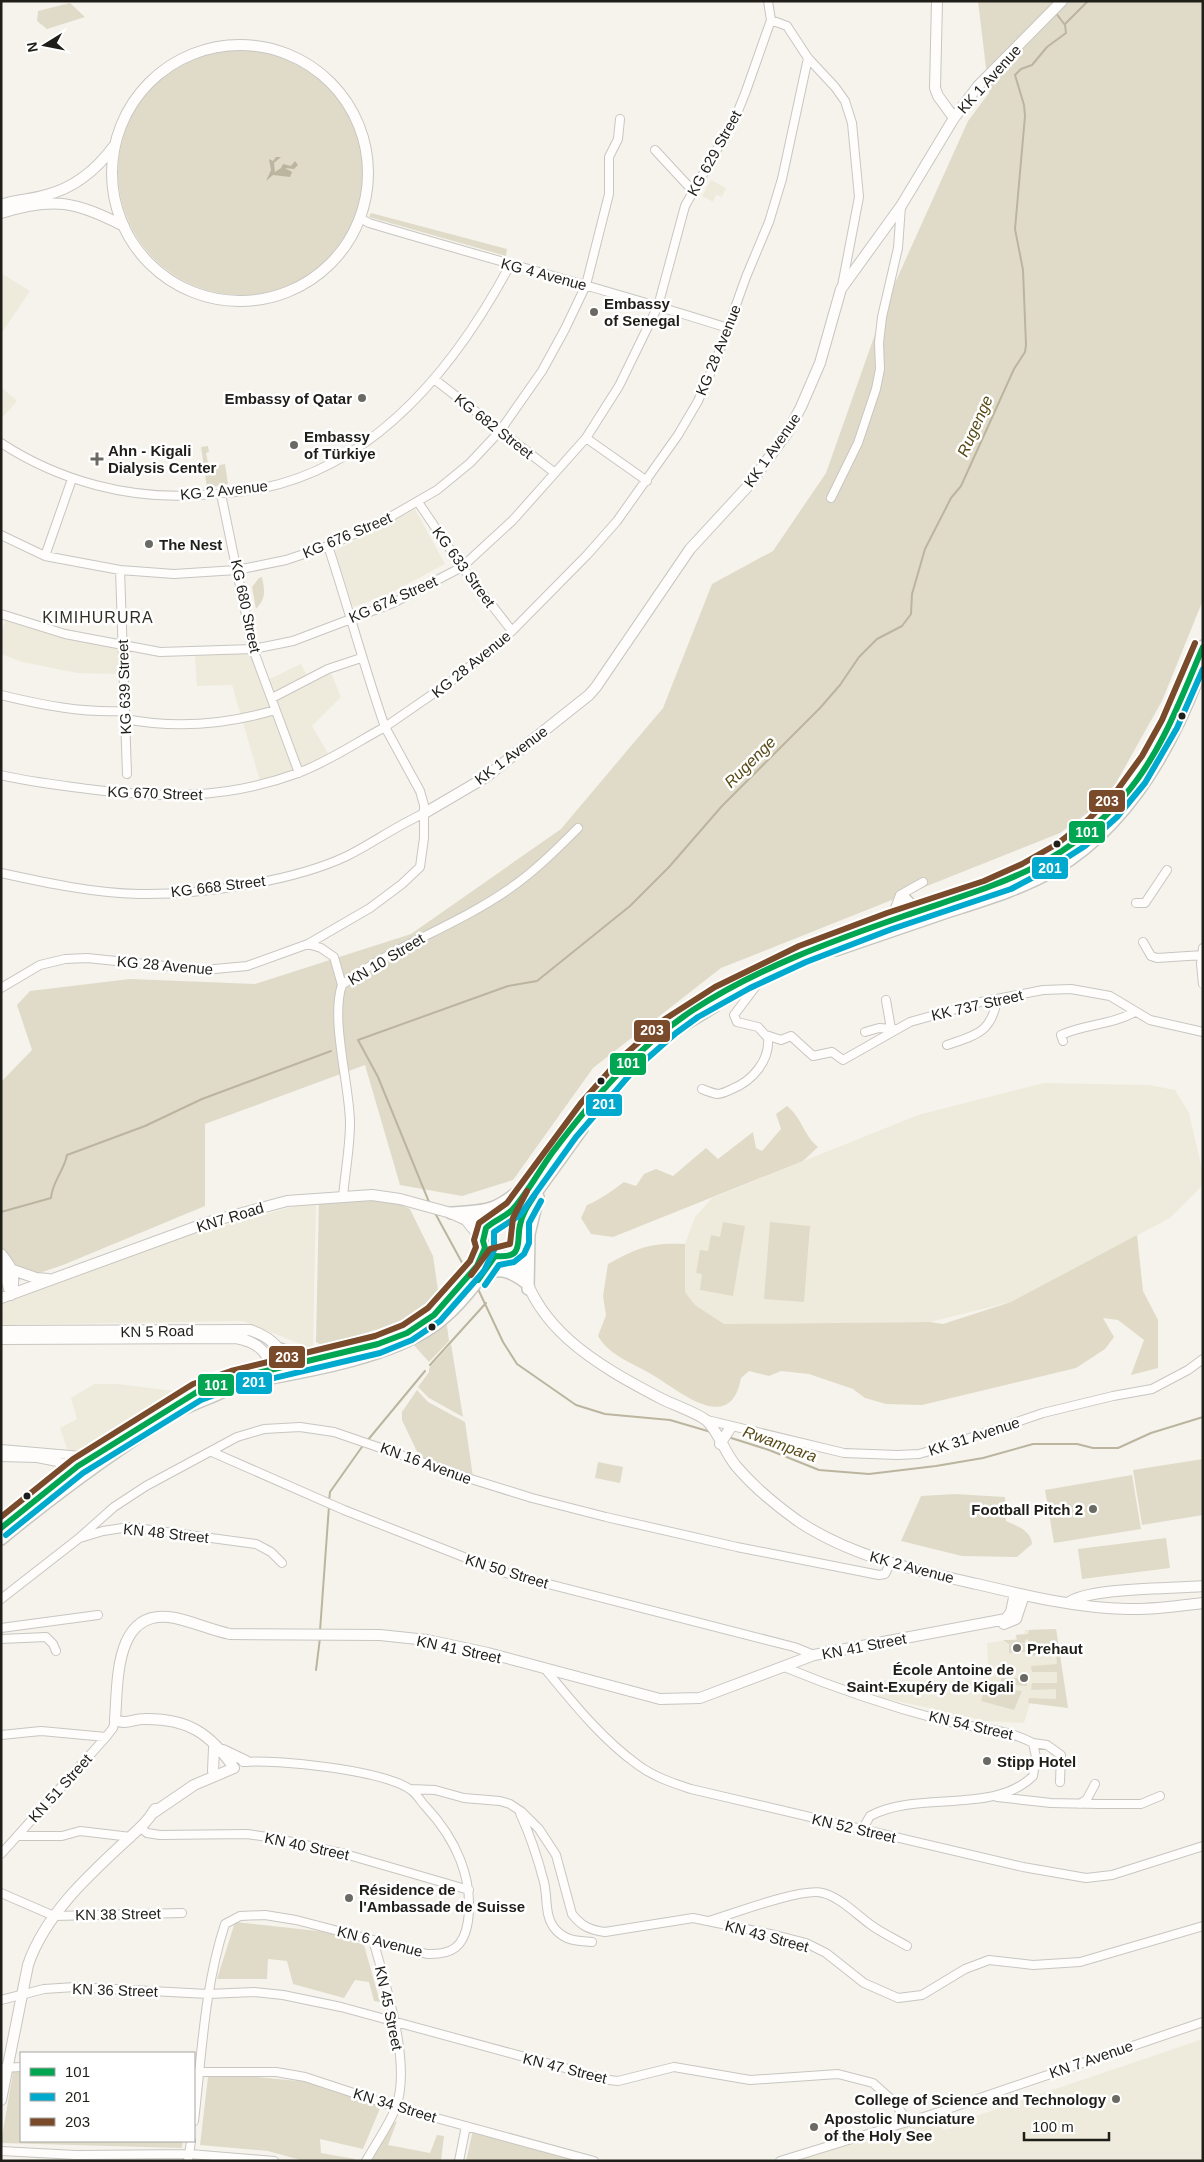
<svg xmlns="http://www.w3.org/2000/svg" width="1204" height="2162" font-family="Helvetica,sans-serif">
  <rect width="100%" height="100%" fill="#f5f3ec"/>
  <path fill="#efebdc" d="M711 180 726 188 722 197 716 195 713 202 702 196Z
    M1 273 30 291 1 334Z
    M1 387 17 401 1 419Z
    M415 509 445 564 387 595 353 607 335 551Z
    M6 619 65 639 119 648 118 674 77 673 22 662 1 654V633Z
    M250 653 261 683 301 664 310 682 331 673 341 697 312 726 329 755 293 771 260 781 232 685 197 686 195 656Z
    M1044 1083 1149 1085 1175 1090 1189 1113 1203 1173V1185L1170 1218 1011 1302 930 1322 724 1324 695 1305 685 1292V1244L695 1217 712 1198 918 1115Z
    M316 1200 313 1349 243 1321 1 1325V1305L14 1300 177 1239Z
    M94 1384H118L174 1391 88 1449 68 1451 60 1428 77 1419 71 1398Z
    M1056 1629 1068 1708 1030 1703 1024 1723 986 1721 879 1697 875 1687 880 1680 983 1681 988 1662 987 1643 1015 1639 1016 1635 1024 1634 1025 1630Z
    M1203 2039V2161H793L928 2119 934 2120 944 2130 950 2129 958 2122Z"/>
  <path fill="#e0dbc9" d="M978 1H1203V600L1162 701 1107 799 1060 833 721 968 593 1068 513 1180 462 1196 400 1185 365 1065 205 1124V1206L63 1265 1 1286V1082L32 1050 17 1005 30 991 130 979 255 984 411 934 561 829 663 708 712 584 773 551 826 473 886 303 968 121 989 93Z
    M70 3 85 17 47 29 37 21 38 11Z
    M118 172a123 123 0 1 1 246 0a123 123 0 1 1-246 0Z
    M371 213 507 249 506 256 369 217Z
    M208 446 209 452 206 453 209 467 225 464 228 484 207 488 201 447Z
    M262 577C265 592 266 598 256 609L252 587 259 578Z
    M369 1199 393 1201 410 1209 433 1256 439 1297C420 1318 407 1328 380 1337L375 1330 323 1346 316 1342 319 1200Z
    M723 1222 745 1226 733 1296 700 1290 702 1274 696 1273 700 1250 708 1251 711 1235 720 1237Z
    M770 1222 810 1226 804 1302 764 1299Z
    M446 1319 449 1341 429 1362 411 1342 434 1333Z
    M451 1344 463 1417 429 1398 418 1387 429 1372V1368Z
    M417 1390 428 1402 465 1422 473 1477 421 1460 402 1420V1412Z
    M1203 1459V1515L1142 1525 1133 1470Z
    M598 1462 623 1467 620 1483 595 1478Z
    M1132 1475 1141 1529 1054 1543 1045 1490Z
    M955 1494 1005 1497 1006 1521C1017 1526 1031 1530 1032 1544L1017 1557 962 1556 901 1541 921 1496Z
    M1166 1538 1170 1568 1082 1579 1078 1549Z
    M1056 1629 1068 1708 1028 1703 1029 1698 1056 1699V1689L1031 1690 1032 1683H1057V1672H1032L1031 1666 1057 1664 1056 1654 1029 1656 1028 1639 1025 1640V1643L1011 1644H1025V1652L1009 1653V1644L1003 1640H1017L1016 1635 1028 1634 1029 1630Z
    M1027 1675V1686L1013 1685 1012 1690 1022 1691 1014 1710 981 1701 985 1687 1001 1690V1678H1019V1676Z
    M235 1922 327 1932 364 1945 380 2002 374 2001 369 1982 355 1980 344 1998 293 1984 287 1961 268 1959 267 1979H217Z
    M13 2072H21V2141H183L182 2148 1 2143Z
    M208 2077H257L309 2082 381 2106 363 2149 320 2139 321 2153 355 2159 353 2161H304L268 2151 200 2145Z
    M397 2121 388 2145 430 2153 437 2135 444 2136 441 2161H372L389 2125Z
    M473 2130 583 2161H466Z"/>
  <path fill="#e0dac7" d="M787 1106C802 1118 804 1136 818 1147L803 1161 613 1237 591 1234 581 1218 587 1205C598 1201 615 1189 624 1182L636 1186 644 1174 656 1169 673 1176 706 1148 718 1159 753 1132 756 1148 762 1151 781 1129 776 1114Z
    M1137 1235 1143 1291 1158 1320V1368L1131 1375 1144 1340 1118 1320 1103 1318 1114 1337 1105 1349 1076 1368 922 1405 886 1404 865 1398 853 1389 809 1374 781 1371 769 1376 749 1371 741 1378C731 1434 683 1394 656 1377 636 1364 610 1357 598 1336L606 1315 603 1296 608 1264C637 1248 650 1242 685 1244V1292L695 1305 724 1324 930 1322 943 1324 1011 1302Z"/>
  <path fill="#bbb59f" d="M276 157H281L274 163 275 172 281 168 283 164 291 166 295 161 298 165 294 169 285 168 292 172 290 177 273 175 266 181 271 170 269 159 273 161Z"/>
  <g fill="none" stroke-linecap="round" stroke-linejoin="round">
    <path stroke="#bbb59f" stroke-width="2" d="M1065 24 1088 1
      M429 1202 378 1077 358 1040 508 986 537 981 630 906 669 867 722 806 820 708 840 685 859 657 877 639 902 626 911 614 912 594 925 549 951 498 961 486 1014 369 1025 352 1026 345 1023 270 1015 229 1025 116 1024 105 1015 75 1021 69 1032 65 1047 47 1066 33 1065 25 1055 12
      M1 1212 51 1198C52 1182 64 1171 67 1155L145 1126 202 1099 331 1051
      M435 1213 466 1270
      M478 1289 503 1342 517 1364 576 1405 605 1414 670 1420 711 1432
      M430 1365 486 1303
      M728 1437 769 1450 819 1470 869 1474 936 1466 983 1458 1033 1444H1077L1093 1448H1118L1151 1433 1203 1417
      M367 1441 425 1371
      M329 1501 330 1492 364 1444
      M320 1631 329 1506
      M316 1670 320 1638"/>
    <defs>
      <path id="minor" d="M771 20 787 26 808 58 835 87 845 101 852 123 859 197 842 286
        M655 150 693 191
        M360 218 369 223C489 259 609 290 728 328
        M434 379 555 473
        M586 438 647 481
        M1 443C59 481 130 500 199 495 220 494 242 492 263 488 379 464 457 364 510 265
        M221 494 253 649 299 773
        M831 498 858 443 876 389 880 369 879 343 882 317 898 248 901 206
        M418 502 462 567 512 631
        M1 535 45 556 120 570 174 574 237 570 286 560 328 546 385 520 437 490 470 463 500 431 542 371 565 329 586 285 609 194V157L618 139 620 119
        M45 556 72 479
        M120 570 127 774
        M1 614 65 634 160 652 253 649 293 641 393 603 462 567 513 520 586 438 619 386 658 306 685 206 736 116 746 91 771 20 768 1
        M1 695C42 705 82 713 124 711
        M272 698 328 669 361 658
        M125 719C177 729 225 725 275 710
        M1 775C30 782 59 785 88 789 163 798 225 800 298 773 328 762 357 742 385 727 364 667 348 606 328 546
        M1 873C47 883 93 893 139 894 199 895 292 882 347 856 373 843 396 826 423 814
        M1136 903H1145L1167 870
        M889 924 900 895 923 882
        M1143 942 1151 956 1157 958 1203 955
        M308 944 321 948 334 957 342 985
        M1203 948 1201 964 1203 984
        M1 988 40 965 65 959 87 958 204 970 247 966 308 944 370 908 402 884 420 867 424 838V805L420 791 385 727 456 678 512 631 587 555 617 521 678 435 698 401 717 358 746 277 769 222 782 179 808 58
        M886 1000 891 1029
        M865 1032 879 1028 894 1029
        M766 1035 781 1040 791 1036 813 1056 832 1052 843 1060 910 1022 981 1002 1043 990 1071 989 1110 996 1150 1020 1203 1032
        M1063 1041 1061 1035C1085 1024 1112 1025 1135 1012
        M947 1045C976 1035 991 1033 997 1000
        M702 1089C707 1091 712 1093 717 1094 722 1094 728 1091 732 1089 752 1081 770 1061 768 1038L758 1027 737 1022 734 1015 759 982
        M343 1197C345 1173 350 1147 350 1123 350 1087 330 1019 342 985 393 946 456 926 509 889 534 872 556 850 578 828
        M707 1420 844 1453 898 1455 919 1454 940 1448 1043 1413 1113 1396 1152 1389 1188 1370 1203 1359
        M1 1449 93 1457
        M212 1452 344 1510 502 1572 794 1647 814 1655
        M1 1457 37 1458 78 1466
        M80 1538 103 1531 129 1527 256 1544 271 1552 282 1563
        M1 1599 78 1539 114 1507 146 1486 237 1437 264 1429 300 1427 334 1432 471 1479 532 1498 606 1517 737 1547 879 1575 885 1574 890 1564
        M1 1628 98 1615
        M1 1639 46 1637 53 1644 56 1651
        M784 1667C835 1688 888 1706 941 1720 971 1728 1006 1728 1033 1743L1036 1757 1033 1776C994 1815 918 1790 870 1816L862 1830
        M546 1670C574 1704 602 1739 638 1765 654 1777 673 1783 691 1789L1023 1867 1086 1878 1112 1875 1203 1846
        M1 1735 41 1731 106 1737
        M1033 1743 1047 1745 1061 1755 1060 1782
        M410 1789 435 1790 464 1798 500 1801 510 1804 522 1812 539 1829 556 1855 572 1914C581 1926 590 1930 605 1932L693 1918 775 1935 806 1943 826 1953 864 1983 898 1998 922 1995 965 1969 989 1960 1033 1965 1080 1962 1203 1926
        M997 1797 1051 1803 1099 1804H1141L1160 1796
        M1080 1804 1087 1799 1095 1784
        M520 1813C530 1835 538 1859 544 1882 548 1899 544 1917 556 1930 566 1941 578 1941 592 1942
        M142 1829 147 1833 160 1835 247 1834 274 1838 345 1854 469 1890
        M18 1836H62L80 1831 131 1837
        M1 1854 106 1737 113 1728 115 1720
        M1 1893 54 1916 182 1913
        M709 1921C732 1914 803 1887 823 1893 841 1898 856 1914 871 1925 882 1933 895 1939 907 1946
        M1 2000 44 1989 75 1987 208 1994 254 1992 283 1995 341 2007 609 2080 618 2081 674 2067 750 2080 838 2074 873 2083 893 2101 908 2121
        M1 2068 21 2067
        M194 2072H276L305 2077 396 2107 594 2161
        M194 2121C202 2054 204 1988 225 1924L240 1916 265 1915 296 1920 427 1954C452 1955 464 1947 468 1921 474 1878 455 1838 426 1807 421 1802 417 1794 411 1790 384 1770 276 1759 243 1762
        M1 2151 76 2155 190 2154 274 2161
        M188 2161 191 2141
        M366 2161C376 2143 389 2125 396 2107 412 2063 385 1983 373 1940
        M459 2161 466 2126
        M780 2161 933 2114 1203 2022"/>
      <path id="major" d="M937 1 935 88 938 96 954 118
        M112 173a128 128 0 1 1 256 0a128 128 0 1 1-256 0Z
        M1 205C16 199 31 200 46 195 74 188 97 169 114 146
        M1 213C55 196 75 202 124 226
        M423 814 486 777 589 695 596 687 690 549 749 485 787 433 801 407 820 363 841 289 901 206 954 118 978 86 1062 1
        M466 1220H496
        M518 1247C527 1326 597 1365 662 1399 674 1405 698 1413 707 1421 718 1431 725 1453 736 1466 753 1486 777 1506 798 1521 852 1557 915 1570 977 1584 1027 1596 1077 1608 1128 1609 1153 1610 1178 1606 1203 1603
        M1 1254C13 1268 16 1277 11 1295
        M507 1256 521 1271
        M1 1262 11 1295
        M13 1270 36 1278 48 1279
        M1 1298 209 1222 287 1201 372 1195 400 1199 451 1213 466 1220 483 1241
        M1 1331 250 1330C271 1337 285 1350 288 1372
        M1 1339 236 1338C259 1342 269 1353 274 1376
        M720 1444 731 1427
        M1068 1603C1088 1587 1173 1589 1203 1586
        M1004 1624 1016 1619 1024 1595
        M223 1750 246 1761
        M213 1771 214 1748
        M153 1813 194 1785 234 1768C210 1733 187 1718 144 1719 133 1719 126 1725 115 1720 118 1681 114 1606 175 1618 194 1622 211 1630 230 1634L380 1635 427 1640 488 1653 660 1699 700 1698 814 1655 1006 1619 1011 1612 1015 1593
        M1 2100 28 1965C45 1914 91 1873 130 1837 140 1828 148 1821 155 1809"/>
      <path id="highway" d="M905 899 916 911
        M836 950C873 937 910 925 947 912 984 900 1022 889 1056 869 1127 826 1171 749 1199 674
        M650 1052 677 1029 715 1006
        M451 1213C488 1211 496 1211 525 1186
        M500 1219C517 1209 524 1192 535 1176 569 1130 615 1068 660 1034 735 977 828 944 916 912 940 903 965 898 988 889 1042 868 1090 838 1127 793 1162 749 1181 697 1203 646
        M482 1238a19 19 0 1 1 38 0a19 19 0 1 1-38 0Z
        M519 1231 530 1201 582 1129
        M482 1275C500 1267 510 1271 525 1282
        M528 1289 529 1234 538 1197
        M280 1349 306 1360
        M259 1372 378 1344 407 1333 434 1315 477 1266 485 1248
        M1 1528C41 1494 82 1464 125 1436 163 1411 199 1388 244 1376
        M1 1539C57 1493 114 1451 175 1413 195 1402 218 1396 238 1384 297 1373 386 1360 435 1325 459 1308 479 1280 495 1256"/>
    </defs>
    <use href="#minor" stroke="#c7c6c1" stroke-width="10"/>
    <use href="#major" stroke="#c7c6c1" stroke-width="12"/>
    <use href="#highway" stroke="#c7c6c1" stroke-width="14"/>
    <use href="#minor" stroke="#fefdfc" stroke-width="8"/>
    <use href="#major" stroke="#fefdfc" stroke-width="10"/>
    <use href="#highway" stroke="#fefdfc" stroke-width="11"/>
    <defs>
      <path id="bus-1" d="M478 1280 495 1256C525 1259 516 1242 520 1225 522 1214 528 1205 534 1196
        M1 1528 78 1466 197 1392 233 1379 378 1344 407 1333 434 1315 477 1266 485 1248 483 1241 486 1228C494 1220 506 1217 513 1209 528 1192 539 1171 552 1153 592 1100 637 1047 693 1010 758 968 832 941 904 916 993 885 1060 871 1125 795 1162 752 1181 698 1203 647"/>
      <path id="bus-2" d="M485 1285 499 1265 514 1262 524 1254 529 1243V1223L541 1201
        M6 1535 83 1473 201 1400 236 1387 380 1353 412 1340 440 1321 484 1271 494 1250V1232L520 1215 576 1137 633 1071 676 1033 698 1017 750 988 806 962 892 929 1011 889 1049 869 1085 846 1117 817 1145 783 1177 728 1203 669"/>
      <path id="bus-3" d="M471 1275 490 1249 510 1244 513 1218 527 1191
        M1 1517 73 1459 193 1384 231 1371 375 1336 403 1325 428 1308 470 1261 476 1247 474 1240 479 1223 507 1203 581 1103 621 1058 665 1019 715 987 799 946 887 913 984 881 1022 864 1057 844 1089 819 1118 789 1142 756 1162 720 1195 643"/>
    </defs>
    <use href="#bus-1" stroke="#fff" stroke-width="10"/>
    <use href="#bus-2" stroke="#fff" stroke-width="10"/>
    <use href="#bus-3" stroke="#fff" stroke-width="10"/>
    <use href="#bus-1" stroke="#00a651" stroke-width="6"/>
    <use href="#bus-2" stroke="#00a9ce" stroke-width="6"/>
    <use href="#bus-3" stroke="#7a4b2a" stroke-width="6"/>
  </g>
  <g fill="#6a6963" stroke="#fff" stroke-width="2">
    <circle cx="594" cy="312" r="5"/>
    <circle cx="362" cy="398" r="5"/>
    <circle cx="294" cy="445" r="5"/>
    <path d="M94.5 451.5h5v5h5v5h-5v5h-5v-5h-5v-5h5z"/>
    <circle cx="149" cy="544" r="5"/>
    <circle cx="1093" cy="1509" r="5"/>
    <circle cx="1017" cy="1648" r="5"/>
    <circle cx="1024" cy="1678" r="5"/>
    <circle cx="987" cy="1761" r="5"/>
    <circle cx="349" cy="1898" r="5"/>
    <circle cx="1116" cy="2099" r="5"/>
    <circle cx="814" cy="2127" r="5"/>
  </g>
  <g fill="#1f1e19" stroke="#fff" stroke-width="2">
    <circle cx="1182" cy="716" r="4.5"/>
    <circle cx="1057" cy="844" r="4.5"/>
    <circle cx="601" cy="1081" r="4.5"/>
    <circle cx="432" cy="1327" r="4.5"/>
    <circle cx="27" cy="1496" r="4.5"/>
  </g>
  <g text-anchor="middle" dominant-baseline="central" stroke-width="5" stroke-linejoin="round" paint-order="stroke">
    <g font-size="15" fill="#1f1e19" stroke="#fff">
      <text transform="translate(989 79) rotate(-48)">KK 1 Avenue</text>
      <text transform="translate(714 153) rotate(-61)">KG 629 Street</text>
      <text transform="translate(544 274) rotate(15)">KG 4 Avenue</text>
      <text transform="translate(718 350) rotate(-68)">KG 28 Avenue</text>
      <text transform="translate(494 426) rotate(38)">KG 682 Street</text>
      <text transform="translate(772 450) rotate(-55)">KK 1 Avenue</text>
      <text transform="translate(224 490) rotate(-6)">KG 2 Avenue</text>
      <text transform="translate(347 535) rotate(-23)">KG 676 Street</text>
      <text transform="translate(464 567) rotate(54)">KG 633 Street</text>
      <text transform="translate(393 599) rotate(-24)">KG 674 Street</text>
      <text transform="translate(246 606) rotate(78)">KG 680 Street</text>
      <text transform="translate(471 664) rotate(-39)">KG 28 Avenue</text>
      <text transform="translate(124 687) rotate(-92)">KG 639 Street</text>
      <text transform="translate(511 755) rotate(-37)">KK 1 Avenue</text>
      <text transform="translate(155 793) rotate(2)">KG 670 Street</text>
      <text transform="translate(218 886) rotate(-7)">KG 668 Street</text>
      <text transform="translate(386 959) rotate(-31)">KN 10 Street</text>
      <text transform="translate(165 965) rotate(5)">KG 28 Avenue</text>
      <text transform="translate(977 1005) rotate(-13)">KK 737 Street</text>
      <text transform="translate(230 1217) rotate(-17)">KN7 Road</text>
      <text transform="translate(157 1331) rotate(-1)">KN 5 Road</text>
      <text transform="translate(974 1436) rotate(-18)">KK 31 Avenue</text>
      <text transform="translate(426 1463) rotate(20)">KN 16 Avenue</text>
      <text transform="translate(166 1533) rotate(6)">KN 48 Street</text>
      <text transform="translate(912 1567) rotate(15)">KK 2 Avenue</text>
      <text transform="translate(507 1571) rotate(17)">KN 50 Street</text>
      <text transform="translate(864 1646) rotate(-11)">KN 41 Street</text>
      <text transform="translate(459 1649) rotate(12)">KN 41 Street</text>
      <text transform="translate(971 1725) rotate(13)">KN 54 Street</text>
      <text transform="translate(60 1788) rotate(-48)">KN 51 Street</text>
      <text transform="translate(854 1828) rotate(13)">KN 52 Street</text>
      <text transform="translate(307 1846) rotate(12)">KN 40 Street</text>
      <text transform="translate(118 1914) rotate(-1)">KN 38 Street</text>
      <text transform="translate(767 1936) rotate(15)">KN 43 Street</text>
      <text transform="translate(380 1941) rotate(14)">KN 6 Avenue</text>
      <text transform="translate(115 1990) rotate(2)">KN 36 Street</text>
      <text transform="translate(389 2008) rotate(78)">KN 45 Street</text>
      <text transform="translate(1091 2059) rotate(-19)">KN 7 Avenue</text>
      <text transform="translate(565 2068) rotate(14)">KN 47 Street</text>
      <text transform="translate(395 2105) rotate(17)">KN 34 Street</text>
    </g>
    <g font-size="15" font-weight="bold" fill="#1f1e19" stroke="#fff" text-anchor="start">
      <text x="604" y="303">Embassy<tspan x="604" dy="17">of Senegal</tspan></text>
      <text x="352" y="398" text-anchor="end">Embassy of Qatar</text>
      <text x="304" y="436">Embassy<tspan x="304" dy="17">of Türkiye</tspan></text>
      <text x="108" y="450">Ahn - Kigali<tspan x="108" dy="17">Dialysis Center</tspan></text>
      <text x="159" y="544">The Nest</text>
      <text x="1083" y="1509" text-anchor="end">Football Pitch 2</text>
      <text x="1027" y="1648">Prehaut</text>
      <text x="1014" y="1669" text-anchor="end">École Antoine de<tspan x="1014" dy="17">Saint-Exupéry de Kigali</tspan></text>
      <text x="997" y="1761">Stipp Hotel</text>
      <text x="359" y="1889">Résidence de<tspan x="359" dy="17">l'Ambassade de Suisse</tspan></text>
      <text x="1106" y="2099" text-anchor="end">College of Science and Technology</text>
      <text x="824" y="2118">Apostolic Nunciature<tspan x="824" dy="17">of the Holy See</tspan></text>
    </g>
    <g font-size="16" font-style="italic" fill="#584b18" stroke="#fff">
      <text transform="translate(975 426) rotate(-66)">Rugenge</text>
      <text transform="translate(750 762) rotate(-45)">Rugenge</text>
      <text transform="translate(780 1444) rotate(20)">Rwampara</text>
    </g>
    <g font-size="16" letter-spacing="1" fill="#333026" stroke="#fff">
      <text x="98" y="617">KIMIHURURA</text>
    </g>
  </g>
  <g stroke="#fff" stroke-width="2">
    <rect x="1088" y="789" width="38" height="24" rx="5" fill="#7a4b2a"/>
    <rect x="1068" y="820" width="38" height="24" rx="5" fill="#00a651"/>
    <rect x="1031" y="856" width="38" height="24" rx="5" fill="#00a9ce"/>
    <rect x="633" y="1019" width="38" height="24" rx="5" fill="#7a4b2a"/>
    <rect x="609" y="1052" width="38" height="24" rx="5" fill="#00a651"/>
    <rect x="585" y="1093" width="38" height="24" rx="5" fill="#00a9ce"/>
    <rect x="268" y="1345" width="38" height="24" rx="5" fill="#7a4b2a"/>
    <rect x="235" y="1371" width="38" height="24" rx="5" fill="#00a9ce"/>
    <rect x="197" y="1373" width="38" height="24" rx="5" fill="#00a651"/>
  </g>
  <g font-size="14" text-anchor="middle" font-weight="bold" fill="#fff">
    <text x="1107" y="806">203</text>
    <text x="1087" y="837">101</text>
    <text x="1050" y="873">201</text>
    <text x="652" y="1035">203</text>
    <text x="628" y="1068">101</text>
    <text x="604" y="1109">201</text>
    <text x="287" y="1362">203</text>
    <text x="254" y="1387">201</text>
    <text x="216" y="1390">101</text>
  </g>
  <rect width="1204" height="2162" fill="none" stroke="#1f1e19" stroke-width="5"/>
  <rect x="20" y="2052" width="175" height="90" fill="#ffffff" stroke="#a5a5a3"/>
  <rect x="30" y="2068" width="25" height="8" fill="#00a651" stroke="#a5a5a3"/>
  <text x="65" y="2077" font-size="15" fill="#1f1e19">101</text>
  <rect x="30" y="2093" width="25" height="8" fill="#00a9ce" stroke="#a5a5a3"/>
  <text x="65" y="2102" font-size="15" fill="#1f1e19">201</text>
  <rect x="30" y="2118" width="25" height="8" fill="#7a4b2a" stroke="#a5a5a3"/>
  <text x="65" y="2127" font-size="15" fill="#1f1e19">203</text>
  <g transform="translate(45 45) rotate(260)" stroke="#ffffff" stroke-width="4" paint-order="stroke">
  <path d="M0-4L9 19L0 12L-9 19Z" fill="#1f1e19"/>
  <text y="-8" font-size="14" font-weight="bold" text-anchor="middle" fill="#1f1e19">N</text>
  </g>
  <path d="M1024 2132v8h85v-8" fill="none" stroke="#1f1e19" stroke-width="2.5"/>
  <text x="1032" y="2132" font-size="15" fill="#1f1e19" stroke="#ffffff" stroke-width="4" paint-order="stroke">100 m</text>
</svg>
